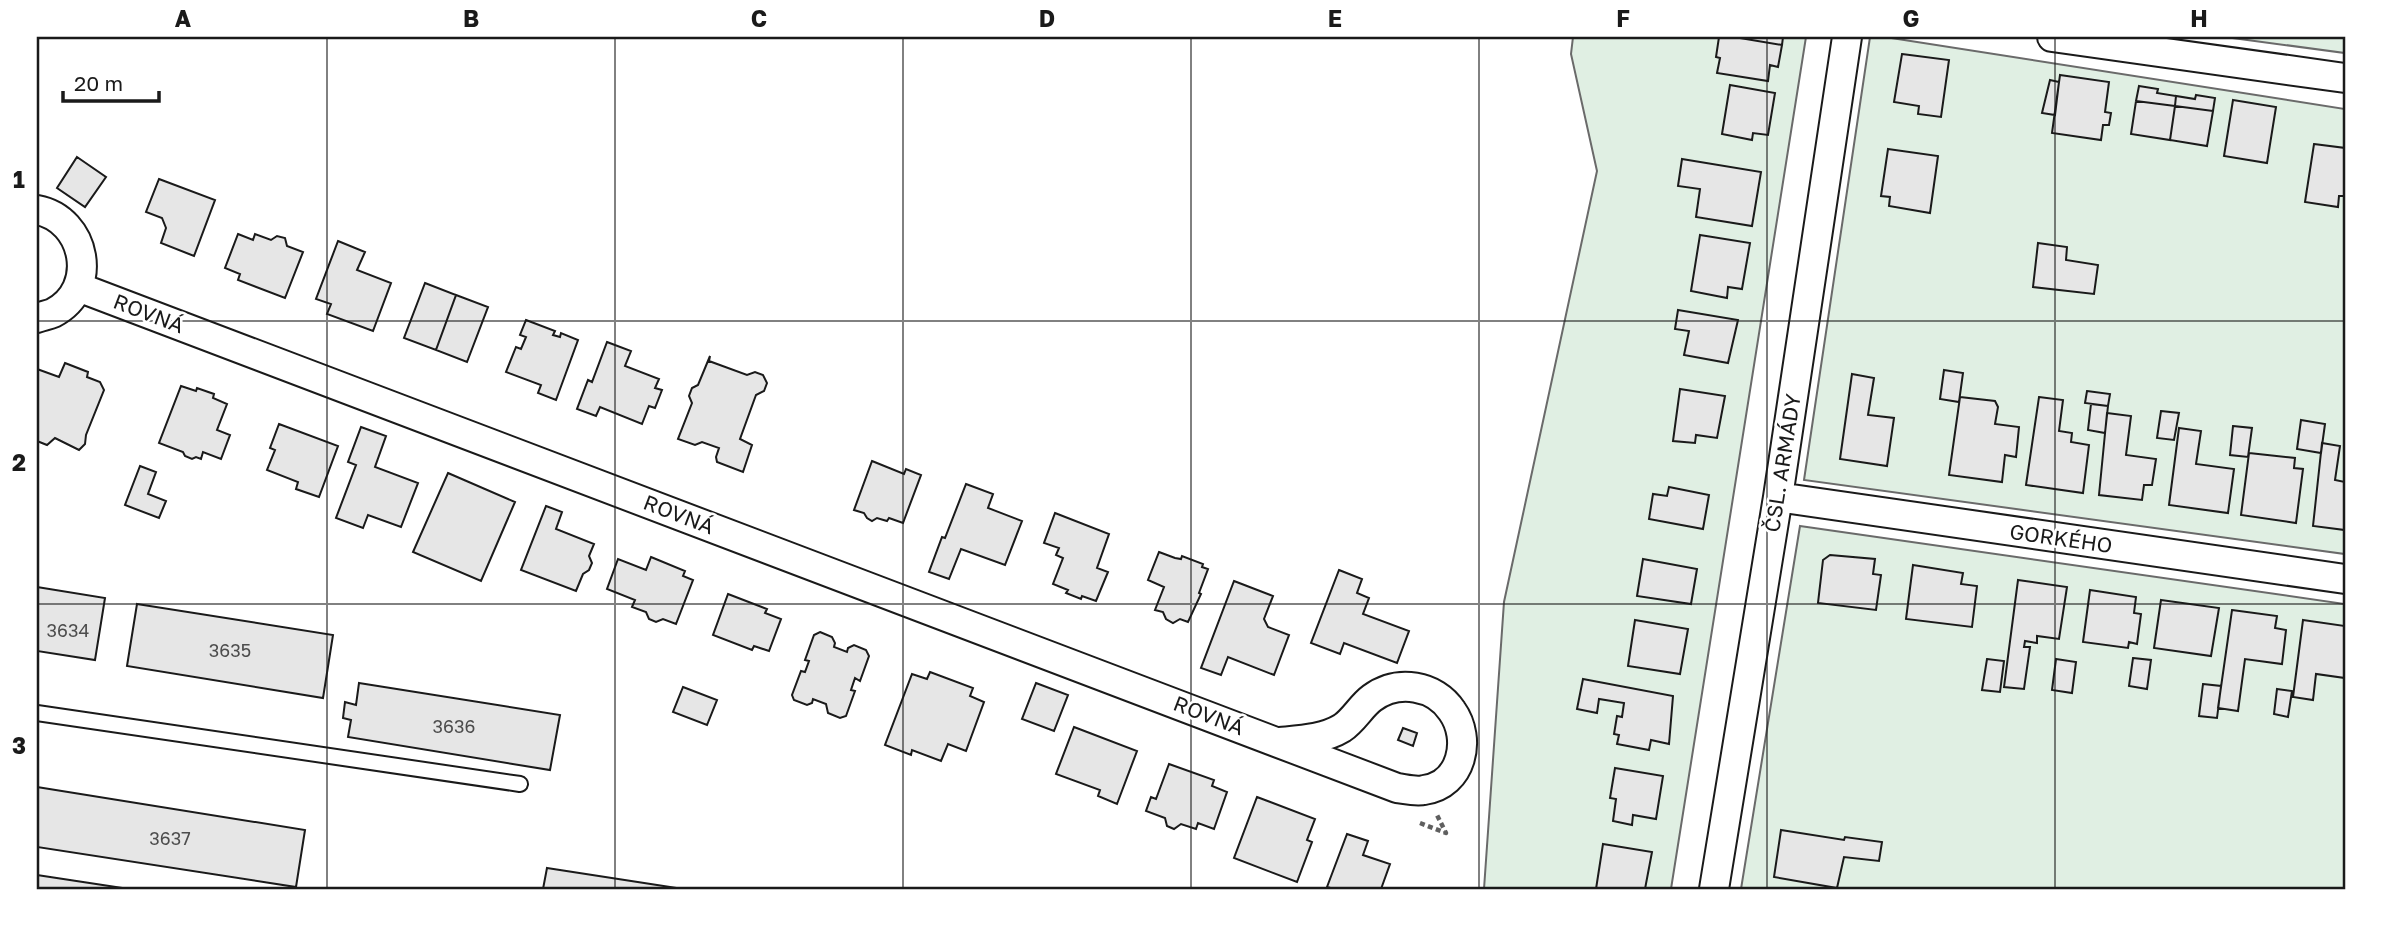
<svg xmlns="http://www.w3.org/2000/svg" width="2382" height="926" font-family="'Golos Text',sans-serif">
  <rect width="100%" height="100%" fill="#fff"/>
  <path fill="#e0efe3" stroke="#6a6a6a" stroke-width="2" d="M1573 37H1806L1671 889H1484L1504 602 1597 171 1571 54Z
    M1870 37H1885L2345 109V554L1804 480Z
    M2225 37H2345V53Z
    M1800 526 2345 604V889H1741Z"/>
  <path fill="#e6e6e6" stroke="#1a1a1a" stroke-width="2" d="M1719 37H1734L1782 45 1778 67 1770 65 1768 81 1717 73 1720 58 1716 57Z
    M1734 37H1783L1782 45Z
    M1902 54 1949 60 1941 117 1918 114 1919 106 1894 102Z
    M2060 75 2109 82 2105 112 2111 113 2109 125H2103L2101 140 2052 133Z
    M2050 80 2059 82 2055 115 2042 113Z
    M1730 85 1775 93 1768 135 1753 133 1752 140 1722 134Z
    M2139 86 2158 89 2157 93 2176 96 2175 106 2136 101Z
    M2196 95 2215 98 2213 111 2175 106 2176 96 2195 99Z
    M2233 100 2276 107 2267 163 2224 156Z
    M2136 101 2175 106 2170 140 2131 134Z
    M2175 106 2213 111 2207 146 2170 140Z
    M2314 144 2345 148V196H2339L2338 207 2305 202Z
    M1888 149 1938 156 1930 213 1889 206 1890 197 1881 196Z
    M77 157 106 177 85 207 57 188Z
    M1682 159 1761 172 1752 226 1696 217 1700 189 1678 186Z
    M159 179 215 200 194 256 161 243 166 228 162 218 146 212Z
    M238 234 253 240 255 234 271 240 277 236 285 238 287 246 303 252 285 298 238 280 240 274 225 268Z
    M1700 235 1750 243 1742 289 1728 287 1727 298 1691 291Z
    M338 241 365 252 357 270 391 283 373 331 327 314 331 304 316 299Z
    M2038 243 2067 247 2066 260 2098 265 2094 294 2033 287Z
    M425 283 456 295 436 350 404 338Z
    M456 295 488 307 467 362 436 350Z
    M1678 310 1738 320 1728 363 1684 355 1689 331 1675 329Z
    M526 320 555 331 553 335 560 337 561 333 578 340 556 400 538 393 541 385 506 372 516 347 521 349 526 337 520 335Z
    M607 342 631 351 625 366 659 379 655 388 662 390 655 408 649 406 642 424 600 407 596 416 577 409 588 380 592 382Z
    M710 356 709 361 747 375 755 372 763 375 767 383 764 391 756 395 740 439 752 445 743 472 717 462 716 457 719 448 702 442 695 445 678 439 692 403 689 396 692 388 698 385Z
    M65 363 88 372 87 377 100 382 104 390 86 435 85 444 79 450 55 438 47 445 37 441V369L59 377Z
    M1944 370 1963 373 1959 402 1940 399Z
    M1852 374 1874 378 1868 415 1894 418 1887 466 1840 459Z
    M181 386 196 391 197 388 214 394 213 398 227 404 217 430 230 435 221 459 203 452 201 459 196 457 192 459 185 456 183 452 159 443Z
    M1680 389 1725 396 1717 438 1696 435 1695 443 1673 441Z
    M2087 391 2110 394 2108 406 2085 403Z
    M1960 397 1995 401 1998 407 1995 424 2019 427 2016 457 2005 455 2002 482 1949 475Z
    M2039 397 2063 400 2059 431 2072 433 2071 442 2089 445 2083 493 2026 485Z
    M2091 404 2108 406 2105 433 2088 430Z
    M2161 411 2179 413 2174 440 2157 438Z
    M2107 413 2131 416 2126 455 2156 459 2152 485H2144L2142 500 2099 495Z
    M2301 420 2325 424 2321 453 2297 449Z
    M279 424 338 446 319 497 296 489 298 482 267 470 275 450 270 448Z
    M2233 426 2252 428 2248 457 2230 455Z
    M361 427 386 436 375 467 418 483 401 527 368 515 363 528 336 518 356 465 348 462Z
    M2179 428 2201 431 2196 464 2234 469 2228 513 2169 505Z
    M2322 443 2340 446 2335 480 2345 482V530L2313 526Z
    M2249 453 2295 458 2294 468 2303 469 2296 523 2241 515Z
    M872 461 904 474 906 469 921 475 903 523 889 518 887 521 877 518 872 521 867 518 864 513 854 510Z
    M140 466 156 472 148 494 166 501 159 518 125 505Z
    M448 473 515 502 481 581 413 552Z
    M966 484 993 494 988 508 1022 521 1005 565 961 549 949 579 929 572 942 537 945 538Z
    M1669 487 1709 495 1703 529 1649 519 1653 494 1667 496Z
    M546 506 562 512 556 529 594 544 589 556 592 563 589 570 583 574 576 591 521 570Z
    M1055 513 1109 534 1097 568 1108 572 1096 601 1082 596 1081 599 1066 593 1068 590 1053 584 1063 558 1056 555 1059 548 1044 543Z
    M1159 552 1175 558 1181 559 1182 556 1203 564 1202 567 1208 569 1199 593 1201 594 1188 622 1180 619 1173 623 1166 619 1163 612 1155 610 1164 587 1148 580Z
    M1830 555 1875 559 1873 574 1881 575 1876 610 1818 603 1823 560Z
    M651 557 685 571 683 576 693 580 676 624 663 619 656 622 649 619 646 612 632 607 635 600 607 589 618 559 646 570Z
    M1643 559 1697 569 1691 604 1637 596Z
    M1913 565 1963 573 1961 584 1977 586 1972 627 1906 619Z
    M1339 570 1362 579 1357 593 1369 598 1363 614 1409 631 1397 663 1344 643 1340 654 1311 643Z
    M2018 580 2067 587 2059 639 2037 636V643L2025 641 2024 647H2030L2024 689 2004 687Z
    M1234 581 1273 596 1264 619 1268 627 1289 635 1274 675 1228 657 1221 675 1201 668Z
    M37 587 105 598 95 660 37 651Z
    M2090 590 2136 597 2134 613 2141 614 2137 644 2129 642 2128 648 2083 642Z
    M728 594 767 609 765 613 781 619 769 651 754 646 752 650 713 635Z
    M2161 600 2219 608 2211 656 2154 648Z
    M137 604 333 635 323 698 127 666Z
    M2232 610 2277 616 2275 628 2286 630 2282 664 2245 659 2238 711 2218 708Z
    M1635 620 1688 629 1680 674 1628 666Z
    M2303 620 2345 626V678L2316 674 2313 700 2293 697Z
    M820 632 832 637 835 643 834 647 847 652 848 648 854 645 866 650 869 656 860 681 855 678 851 690 855 691 846 716 840 718 828 713 826 704 813 699 812 703 807 705 794 700 792 695 801 671 805 672 809 661 805 660 814 635Z
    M2133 658 2151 660 2147 689 2129 686Z
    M1987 659 2004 661 2000 692 1982 690Z
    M2056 659 2076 662 2072 693 2052 690Z
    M930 672 973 688 970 696 984 702 966 751 948 744 941 761 912 750 911 755 885 745 912 674 927 679Z
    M1583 679 1673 696 1669 744 1651 740 1649 750 1617 744 1619 735 1614 734 1617 716 1622 717 1624 703 1599 699 1597 713 1577 709Z
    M359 683 560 715 550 770 348 737 351 720 343 718 345 702 356 705Z
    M1036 683 1068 695 1054 731 1022 719Z
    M2203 684 2221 686 2217 718 2199 716Z
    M683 687 717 700 707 725 673 712Z
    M2277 689 2292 691 2288 717 2274 714Z
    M1074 727 1137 751 1117 804 1098 796 1100 790 1056 774Z
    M1403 728 1417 733 1413 746 1398 740Z
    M1169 764 1214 780 1212 786 1227 792 1214 829 1198 823 1196 829 1181 824 1174 829 1167 826 1165 818 1146 811 1151 797 1156 799Z
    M1615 768 1663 776 1656 819 1633 815 1632 825 1613 821 1616 799 1610 798Z
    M37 787 305 830 296 887 37 847Z
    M1257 797 1315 819 1307 840 1312 842 1297 882 1234 858Z
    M1781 830 1844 840 1845 837 1882 842 1879 861 1844 857 1837 888 1774 877Z
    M1347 834 1368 841 1363 855 1390 864 1381 889H1334L1327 887Z
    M1603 844 1652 852 1645 889H1596Z
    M547 868 683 889H543Z
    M37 875 129 889H37Z"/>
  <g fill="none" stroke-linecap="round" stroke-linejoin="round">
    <defs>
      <path id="service" d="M37 713 520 784"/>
      <path id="minor" d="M2052 37 2345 78
        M37 210C86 219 100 289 53 313 48 315 42 316 37 318
        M78 287 1397 788C1405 789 1416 792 1424 790 1462 785 1472 739 1452 711 1435 685 1398 679 1372 698 1361 706 1354 720 1342 728 1324 739 1301 740 1280 742
        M1778 497 2345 579
        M1714 889 1778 497 1847 37"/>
    </defs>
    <use href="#service" stroke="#1a1a1a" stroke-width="18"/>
    <use href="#minor" stroke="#1a1a1a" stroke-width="32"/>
    <path stroke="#5f5f5f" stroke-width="4.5" stroke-dasharray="5 3.5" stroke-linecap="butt" d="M1420 823 1446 833 1437 815"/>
    <use href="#service" stroke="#fff" stroke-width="14"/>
    <use href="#minor" stroke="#fff" stroke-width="28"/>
  </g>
  <path fill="none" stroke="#1a1a1a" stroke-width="2" stroke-opacity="0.55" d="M327 37V889M615 37V889M903 37V889M1191 37V889M1479 37V889M1767 37V889M2055 37V889M37 321H2345M37 604H2345"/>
  <g text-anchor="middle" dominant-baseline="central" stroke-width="5" stroke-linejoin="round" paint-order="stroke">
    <g font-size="18" fill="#4d4d4d">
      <text x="68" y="630">3634</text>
      <text x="230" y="650">3635</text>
      <text x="454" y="726">3636</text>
      <text x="170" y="838">3637</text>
    </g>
    <g font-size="21" fill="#1a1a1a" stroke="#fff">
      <text transform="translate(149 313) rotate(21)">ROVNÁ</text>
      <text transform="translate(1782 463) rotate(-81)">ČSL. ARMÁDY</text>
      <text transform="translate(679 514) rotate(21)">ROVNÁ</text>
      <text transform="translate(2061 538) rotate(8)">GORKÉHO</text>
      <text transform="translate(1209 715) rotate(21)">ROVNÁ</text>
    </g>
  </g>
  <rect width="2382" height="926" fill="none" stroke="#ffffff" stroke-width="77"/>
  <path d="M63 91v10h96v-10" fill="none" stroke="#1a1a1a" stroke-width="3.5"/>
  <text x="74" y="91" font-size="21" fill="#1a1a1a" stroke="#ffffff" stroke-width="5" paint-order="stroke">20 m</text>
  <rect x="38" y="38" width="2306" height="850" fill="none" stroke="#1a1a1a" stroke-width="2.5"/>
  <g font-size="23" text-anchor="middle" font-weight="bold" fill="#1a1a1a">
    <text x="183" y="27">A</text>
    <text x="471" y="27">B</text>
    <text x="759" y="27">C</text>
    <text x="1047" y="27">D</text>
    <text x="1335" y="27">E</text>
    <text x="1623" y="27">F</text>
    <text x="1911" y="27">G</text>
    <text x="2199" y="27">H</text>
    <text x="19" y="188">1</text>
    <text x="19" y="471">2</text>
    <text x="19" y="754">3</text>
  </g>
</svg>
